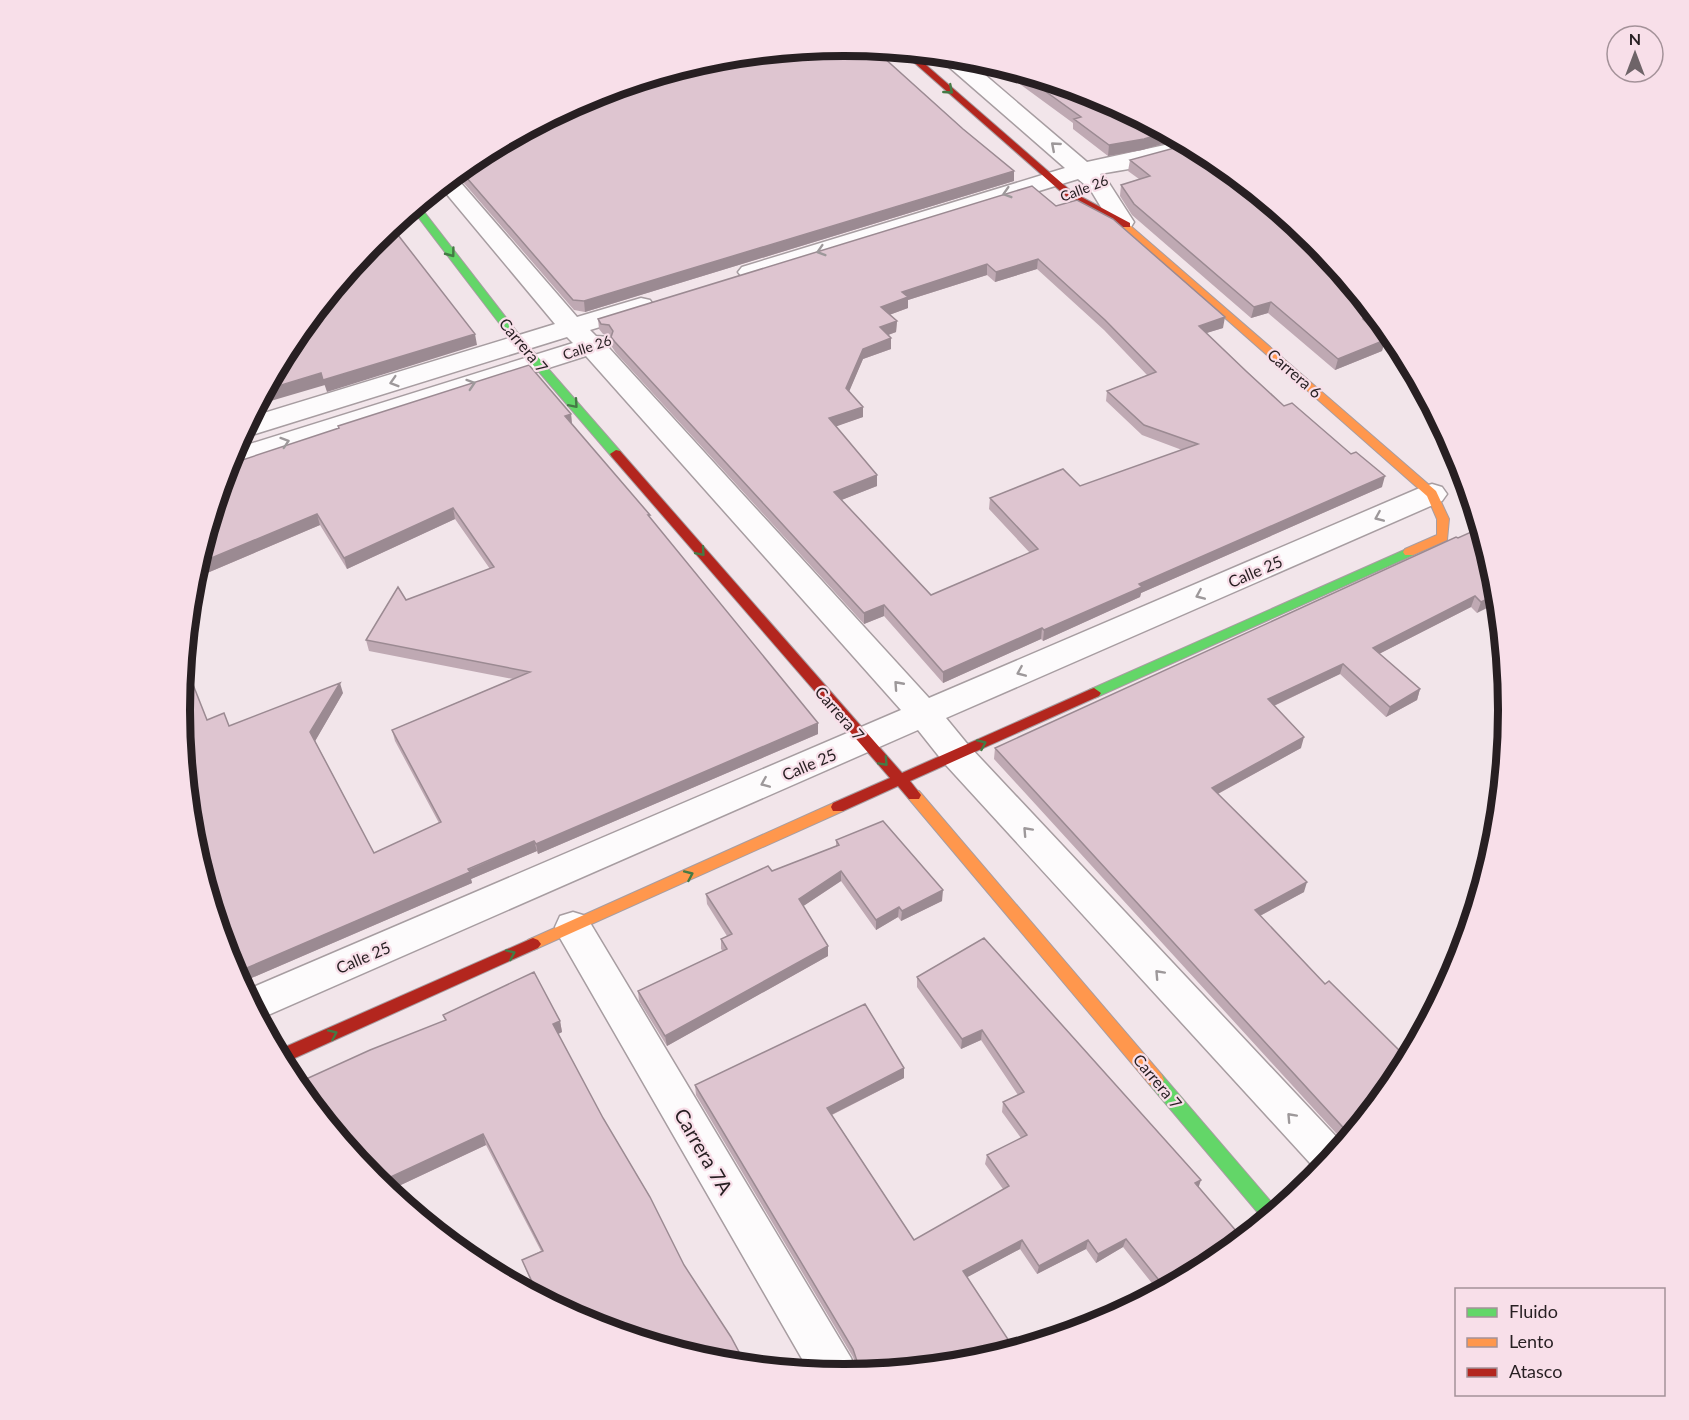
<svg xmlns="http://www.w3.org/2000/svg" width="1689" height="1420" font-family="Lato,sans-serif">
  <rect width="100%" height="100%" fill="#f2e5ea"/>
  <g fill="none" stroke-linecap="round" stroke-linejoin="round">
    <defs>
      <path id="street" d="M939 54 964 57 1087 162 1174 143 1182 145 1186 150C1176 164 1118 170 1100 174L1107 180 1134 222 1131 227 1122 229 1113 227 1090 189 1078 179 760 277 751 280 742 277 738 272 742 267 1065 168 941 60Z
        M454 175 577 317 641 298 650 300 654 306 650 312 590 330 596 336 608 337 612 343 609 348 929 698 1422 487 1432 484 1442 487 1447 494 1442 501 946 718 969 746 1344 1145 1320 1174 945 764 918 730 259 1019 244 991 901 710 586 356 239 467 226 469 234 449 573 343 567 337 255 434 241 436 251 417 555 324 440 186Z
        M573 912 586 916 851 1358 857 1374 844 1375 809 1371 560 938 555 927 560 916Z"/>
      <path id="fast" d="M418 204 524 341 620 451 622 454 620 457H612L516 345 412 209Z
        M1409 548 1413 549 1415 552 1413 555 1099 696 1094 698 1087 693 1089 690Z
        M1156 1073 1162 1075 1278 1210 1265 1221 1150 1085 1148 1080 1150 1075Z"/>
      <path id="slow" d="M1126 222 1436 491 1449 519 1447 540 1413 555H1405L1403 552 1405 549 1437 535V519L1427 496 1122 227V223Z
        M914 790 919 791 1162 1075 1164 1080 1162 1085 1156 1087 1150 1085 909 799 907 795 909 791Z
        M838 801 843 803 845 807 843 811 538 948 533 950 528 948 525 944 528 940Z"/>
      <path id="jam" d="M901 51 911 52 1072 192 1130 223V227H1122L1066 196Z
        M616 450 620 451 902 773 1089 690 1094 688 1101 693 1099 696 910 781 921 795 919 799H909L898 786 843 811H833L831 807 833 803 890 778 612 457 610 454Z
        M533 938 538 940 541 944 538 948 286 1062 283 1063 276 1051Z"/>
    </defs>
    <use href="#street" stroke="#a79da1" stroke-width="3"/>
    <use href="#fast" stroke="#a79da1" stroke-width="2"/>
    <use href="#slow" stroke="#a79da1" stroke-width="2"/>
    <use href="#jam" stroke="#a79da1" stroke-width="2"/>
    <use href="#street" fill="#fdfbfc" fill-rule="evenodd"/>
    <use href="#fast" fill="#63d668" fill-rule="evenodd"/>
    <use href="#slow" fill="#ff974d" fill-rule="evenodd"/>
    <use href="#jam" fill="#b3261e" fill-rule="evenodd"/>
  </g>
  <path fill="#bfa9b3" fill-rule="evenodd" d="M991 63 1099 96 1179 139 1142 150 1108 156 1073 129V123Z
    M963 129 1014 171V181L585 312 574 310 456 174H454L475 157Z
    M1130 160 1315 240 1340 271H1339L1343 274 1379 318 1377 322 1370 326 1385 340 1382 351 1335 370 1268 313 1251 318 1132 215 1120 196 1121 185 1139 179 1128 171Z
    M1056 206 1223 328 1206 333 1284 406 1382 487 1141 593 1140 597 1043 641 1041 639 943 683 884 616 864 624 616 353 612 347 611 337 610 336 603 334 599 329 598 319ZM1037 269 1104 330 1147 375 1107 391 1106 401 1142 435 1182 450 1080 486 990 498 989 509 1030 553 931 595 841 500 877 486V475L836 426 863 417 849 391 863 359 891 349V338L888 335 896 332 897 321 889 315 908 308V300L987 275 995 282Z
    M571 414 572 424 650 519 818 734 538 854 537 851 471 879 472 883 240 983 207 720 229 726 343 693 315 741 374 853 439 823 395 741 392 730 513 679 369 651 366 640 406 600 490 569 455 519 347 569 320 525 193 579 339 428Z
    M1497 581 1477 613 1471 607 1379 654 1420 689 1417 700 1386 717 1340 674 1274 706 1301 748 1218 794 1304 892 1260 916 1397 1080 1345 1143 994 759 995 748Z
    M836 840 942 901 901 921 898 917 876 930 841 881 803 906 828 946V956L667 1046 639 1001 638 991 723 951 721 949V939L727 936 707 904 706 894 772 871 836 846Z
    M917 977 1198 1187 1214 1263 1159 1292 1123 1247 1096 1263 1086 1249 1037 1274 1020 1249 967 1277 974 1362 859 1374 853 1357 696 1095 695 1085 904 1078 832 1115 914 1240 1003 1189 985 1164 987 1155 1021 1138 1002 1112 1003 1102 1018 1095 981 1040 961 1049 917 987Z
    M443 1015 560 1021 562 1032 558 1034 590 1324 537 1296 526 1270 522 1260 541 1251 486 1145 388 1191 374 1180 445 1020Z"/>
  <path fill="#9b8a92" d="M1167 132 1179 139 1142 150 1108 156 1109 145Z
    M1014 171V181L585 312 584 301Z
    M1038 259 1037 269 995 282 996 272Z
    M1334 263 1340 271 1328 275 1330 264Z
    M987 264V275L908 300V308L881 318V307L902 292Z
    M1271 302 1268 313 1251 318 1254 307Z
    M1375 314 1379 318 1377 322 1360 330 1363 319Z
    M1225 317 1223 328 1197 336 1199 326Z
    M897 321 896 332 880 338V327Z
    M475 334 477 345 327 392 323 380Z
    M891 338V349L863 359 846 399V388L863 349Z
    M1385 340 1382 351 1335 370 1338 359Z
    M321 373 325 385 257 405 265 390Z
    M863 407V417L829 429V418Z
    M571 414 572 425 565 416Z
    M877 475V486L834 503V492Z
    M1385 476 1382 487 1141 593 1140 597 1043 641 1044 630 1139 584Z
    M453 508 455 519 347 569 344 558Z
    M317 514 320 525 193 579 197 564Z
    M1498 594 1499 602 1477 613 1481 602Z
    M1475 596 1471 607 1369 659 1373 648Z
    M884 605V616L864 624V613Z
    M1042 628 1041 639 943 683V672Z
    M1343 664 1340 674 1265 710 1268 699Z
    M340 683 343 693 314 743 310 732Z
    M1420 689 1417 700 1386 717 1390 707Z
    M818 723V734L538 854 536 844Z
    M1304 737 1301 748 1210 798 1212 788Z
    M534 841 537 851 471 879 472 883 240 983 235 973Z
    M841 871V881L799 909V899Z
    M1307 882 1304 892 1252 920 1255 910Z
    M943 890 942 901 901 921 902 911Z
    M899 907 898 917 876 930V920Z
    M828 946V956L667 1046 665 1036Z
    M560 1021 562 1032 556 1035 553 1024Z
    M982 1030 981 1040 961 1049 962 1039Z
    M904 1068V1078L827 1117V1108Z
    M483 1134 486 1145 388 1191 382 1187 380 1182Z
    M1201 1180 1198 1189 1195 1183Z
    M1126 1239 1123 1247 1096 1263 1098 1254Z
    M1022 1240 1020 1249 962 1280 963 1271Z
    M1088 1240 1086 1249 1037 1274 1039 1266Z"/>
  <path fill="#dec5d0" stroke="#9b8a92" stroke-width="1.5" fill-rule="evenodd" d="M845 45 873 48 963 129 1014 171 584 301 573 300 460 170 475 157 590 95 715 58Z
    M1017 71 1099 96 1167 132 1144 139 1109 145 1074 119 1081 117Z
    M1189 144 1214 157 1315 240 1334 263 1330 264 1343 274 1375 314 1363 319 1385 340 1338 359 1271 302 1254 307 1134 204 1121 185 1150 176 1130 160Z
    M1032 186 1056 206 1077 200 1113 219 1225 317 1199 326 1247 372 1284 406 1292 403 1351 454 1356 452 1385 476 1139 584 1142 587 1044 630 1042 628 943 672 884 605 864 613 615 342 611 337 613 331 609 325 601 324 598 319ZM1038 259 1105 320 1156 372 1107 391 1144 425 1198 444 1080 486 1063 469 990 498 1038 549 931 595 834 492 877 475 829 418 863 407 846 388 863 349 891 338 880 327 897 321 881 307 908 297 902 292 987 264 996 272Z
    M391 226 475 334 323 380 321 373 265 390 292 340 375 240Z
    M529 365 571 414 565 416 650 515H648L818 723 536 844 534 841 468 869 470 872 235 973 230 964 192 839 180 710 182 680 190 677 207 720 224 713 229 726 340 683 310 732 374 853 441 822 392 730 530 672 366 640 398 587 406 600 494 567 453 508 344 558 317 514 197 564 227 465 339 428 338 426Z
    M1471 532 1485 543 1497 581 1498 594 1481 602 1475 596 1373 648 1420 689 1390 707 1343 664 1268 699 1304 737 1212 788 1307 882 1255 910 1325 984 1329 981 1408 1059 1397 1080 1351 1136 995 748 1456 537 1458 538Z
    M883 821 943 890 902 911 899 907 876 920 841 871 799 899 828 946 665 1036 638 991 727 949 721 939 732 934 706 894 768 866 772 871 839 845 836 840Z
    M984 938 1201 1180 1195 1183 1243 1239 1214 1263 1166 1289 1126 1239 1098 1254 1088 1240 1039 1266 1022 1240 963 1271 1015 1350 974 1362 863 1373 859 1367 853 1349 695 1085 865 1004 904 1068 827 1108 914 1240 1009 1186 987 1155 1027 1135 1003 1102 1024 1092 982 1030 962 1039 917 977Z
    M534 972 560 1021 553 1024 603 1118 650 1197 684 1265 731 1337 746 1365 714 1362 590 1324 539 1297 522 1260 543 1251 483 1134 380 1182 382 1187 374 1180 295 1084 370 1050 446 1020 443 1015Z"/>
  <defs><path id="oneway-chevron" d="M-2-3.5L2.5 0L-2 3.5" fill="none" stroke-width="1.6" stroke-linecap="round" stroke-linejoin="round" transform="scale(1.5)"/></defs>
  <g stroke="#457a45">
    <use href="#oneway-chevron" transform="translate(949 90) rotate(41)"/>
    <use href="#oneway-chevron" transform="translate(451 253) rotate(53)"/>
    <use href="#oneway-chevron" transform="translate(574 404) rotate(49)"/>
    <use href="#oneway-chevron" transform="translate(701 552) rotate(49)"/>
    <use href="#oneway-chevron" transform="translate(982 744) rotate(-24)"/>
    <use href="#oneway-chevron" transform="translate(884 762) rotate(47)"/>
    <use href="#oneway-chevron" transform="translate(689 875) rotate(-24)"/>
    <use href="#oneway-chevron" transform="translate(511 954) rotate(-24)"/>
    <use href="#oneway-chevron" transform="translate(333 1034) rotate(-24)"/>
  </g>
  <g stroke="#9d989a">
    <use href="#oneway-chevron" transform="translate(1055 146) rotate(-139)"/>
    <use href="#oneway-chevron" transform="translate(1007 193) rotate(163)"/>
    <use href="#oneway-chevron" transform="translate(821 251) rotate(163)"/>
    <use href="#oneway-chevron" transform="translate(394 382) rotate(163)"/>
    <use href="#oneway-chevron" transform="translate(471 384) rotate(-18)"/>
    <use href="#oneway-chevron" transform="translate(285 442) rotate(-18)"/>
    <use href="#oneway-chevron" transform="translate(1379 517) rotate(157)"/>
    <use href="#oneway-chevron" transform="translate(1200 595) rotate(157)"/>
    <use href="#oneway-chevron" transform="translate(1021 672) rotate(157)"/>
    <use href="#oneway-chevron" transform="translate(898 685) rotate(-132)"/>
    <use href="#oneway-chevron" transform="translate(765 783) rotate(157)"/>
    <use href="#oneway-chevron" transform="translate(1027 831) rotate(-133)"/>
    <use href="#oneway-chevron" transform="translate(1159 974) rotate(-133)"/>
    <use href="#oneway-chevron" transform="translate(1291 1117) rotate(-133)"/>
  </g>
  <g text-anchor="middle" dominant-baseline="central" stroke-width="4.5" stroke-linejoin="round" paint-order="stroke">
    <g font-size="14" fill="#271f22" stroke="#f8dfe9">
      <text transform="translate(1084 188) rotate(-21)">Calle 26</text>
      <text transform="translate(587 347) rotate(-18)">Calle 26</text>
    </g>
    <g font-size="16" fill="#271f22" stroke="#f8dfe9">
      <text transform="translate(524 345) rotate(50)">Carrera 7</text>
      <text transform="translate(1295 373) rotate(41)">Carrera 6</text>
      <text transform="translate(1255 571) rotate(-23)">Calle 25</text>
      <text transform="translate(840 713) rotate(49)">Carrera 7</text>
      <text transform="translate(809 764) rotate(-23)">Calle 25</text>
      <text transform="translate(363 957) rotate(-23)">Calle 25</text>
      <text transform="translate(1158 1081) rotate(50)">Carrera 7</text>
    </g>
    <g font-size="20" fill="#271f22" stroke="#f8dfe9">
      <text transform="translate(704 1151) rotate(60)">Carrera 7A</text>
    </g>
  </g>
  <path d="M0 0H1689V1420H0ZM190 710a654 654 0 1 1 1308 0a654 654 0 1 1-1308 0Z" fill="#f8dfe9" fill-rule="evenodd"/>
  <path fill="none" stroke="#271f22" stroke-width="8" d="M190 710a654 654 0 1 1 1308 0a654 654 0 1 1-1308 0Z"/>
  <rect x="1455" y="1288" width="210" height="108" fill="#f8dfe9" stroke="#a49299" stroke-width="1.5"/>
  <rect x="1467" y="1308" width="30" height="9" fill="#63d668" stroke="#a49299" stroke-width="1.5"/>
  <text x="1509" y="1318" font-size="18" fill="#271f22">Fluido</text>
  <rect x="1467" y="1338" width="30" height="9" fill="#ff974d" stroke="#a49299" stroke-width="1.5"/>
  <text x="1509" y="1348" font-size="18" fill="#271f22">Lento</text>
  <rect x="1467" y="1368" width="30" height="9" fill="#b3261e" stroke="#a49299" stroke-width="1.5"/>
  <text x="1509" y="1378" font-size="18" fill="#271f22">Atasco</text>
  <g transform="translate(1635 54)"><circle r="28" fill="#f8dfe9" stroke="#a49299" stroke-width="1.5"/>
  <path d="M0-4.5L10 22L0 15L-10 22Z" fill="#6e6468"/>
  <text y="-9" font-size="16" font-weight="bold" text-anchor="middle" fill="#271f22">N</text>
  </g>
</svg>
